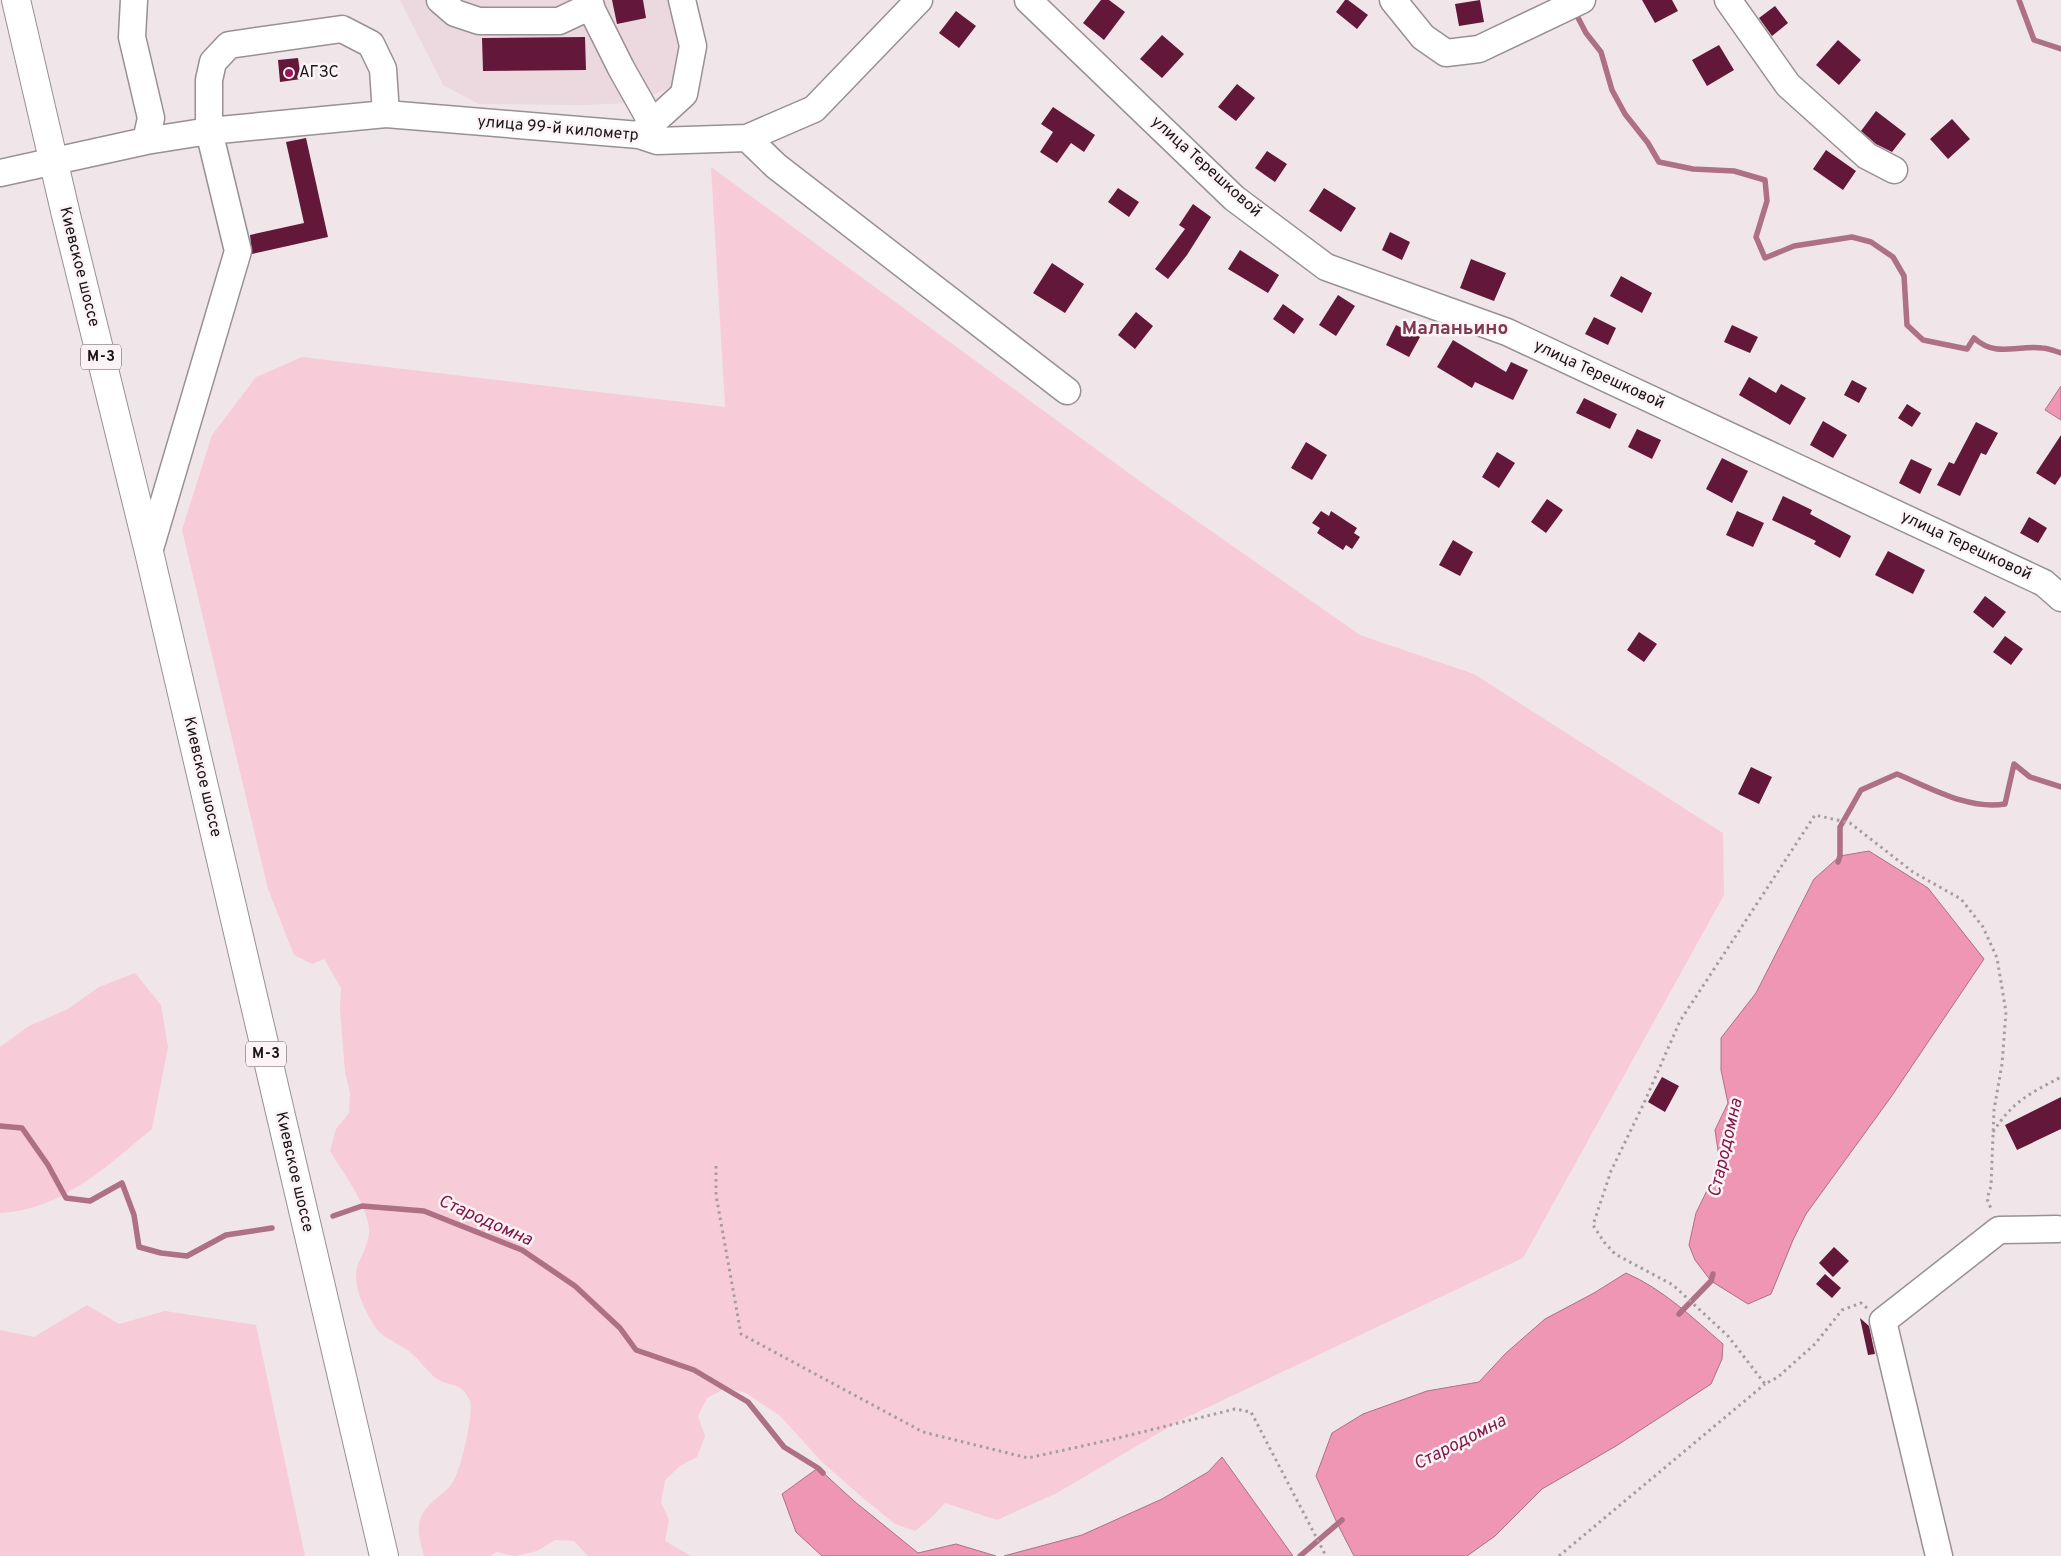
<svg xmlns="http://www.w3.org/2000/svg" width="2061" height="1556" font-family="Overpass,sans-serif">
  <rect width="100%" height="100%" fill="#f0e6e9"/>
  <path fill="#ebd9df" d="M400 0H673L678 22 680 82 663 91 631 103 583 105 479 104 443 85Z"/>
  <path fill="#f8cbd8" d="M711 167 1141 482 1360 635 1474 674 1723 833 1724 895 1523 1258 1181 1420 1057 1493 997 1520 945 1503 931 1518 915 1531 895 1524 863 1498 822 1462 780 1416 746 1393 726 1388 707 1398 698 1416 705 1436 697 1457 680 1466 665 1480 661 1502 669 1520 665 1541 691 1556H588L574 1541 555 1540 537 1551 515 1556 496 1552 491 1556H424C421 1544 415 1527 422 1515 428 1503 442 1495 451 1485 460 1475 474 1414 470 1401 462 1381 449 1387 437 1379 427 1372 420 1360 410 1352 399 1343 381 1338 374 1325 364 1309 351 1284 358 1264 363 1253 370 1241 369 1228 366 1202 343 1173 330 1151L336 1129 349 1113 350 1093 345 1072 340 1009 341 988 324 959 312 964 294 955 268 889 182 530 212 435 256 377 302 357 725 407Z
    M135 973 161 1005 168 1047 152 1129C107 1166 62 1210 0 1213V1047L29 1026 68 1009 99 987Z
    M87 1305 119 1324 165 1311 256 1325 305 1556H0V1330L34 1337Z"/>
  <path fill="#ee96b4" stroke="#ae7085" d="M2061 386V420L2045 410Z
    M1869 851 1928 888 1984 959 1891 1097 1806 1214 1793 1240 1771 1294 1748 1304 1711 1281 1695 1260 1689 1245 1696 1213 1720 1164 1715 1130 1728 1103 1721 1070V1038L1756 993 1814 879 1840 856Z
    M1626 1273C1663 1289 1693 1318 1723 1344L1722 1359 1711 1384 1616 1446 1542 1489 1495 1536 1467 1556H1354L1337 1523 1316 1476 1332 1433 1363 1414 1427 1391 1479 1382 1506 1353 1545 1319 1594 1293Z
    M1222 1457 1293 1556H1004L1082 1535 1162 1499 1208 1472Z
    M818 1468 854 1501 918 1553 956 1544 996 1556H822L796 1532 782 1494Z"/>
  <g fill="none" stroke-linecap="round" stroke-linejoin="round">
    <path stroke="#ae7085" stroke-width="5.5" d="M2019 0 2034 40 2061 49
      M1575 12 1586 33 1601 52 1612 90 1625 114 1648 143 1659 162 1693 169 1734 171 1765 180 1767 201 1756 237 1765 258 1794 246 1852 237 1871 242 1893 257 1904 276 1907 325 1923 340 1967 349 1974 338C1996 358 2016 345 2042 348 2048 348 2055 351 2061 353
      M1838 862 1840 856V827L1861 790 1897 774C1931 788 1968 810 2005 804L2014 764 2030 777 2061 787
      M0 1126 22 1128 48 1165 66 1198 90 1201 122 1183 134 1215 139 1247 161 1253 187 1256 226 1235 272 1228
      M333 1216 362 1206 424 1211 522 1250 575 1286 620 1328 636 1350 694 1370 748 1402 784 1447 818 1468 823 1473
      M1679 1314 1711 1281 1713 1274
      M1300 1556 1342 1520"/>
  </g>
  <path fill="#631739" d="M612 0H643L646 18 617 24Z
    M1101 0H1109L1125 12 1104 40 1083 23Z
    M1345 0H1348L1368 15 1357 29 1336 12Z
    M1480 0 1484 22 1459 26 1455 4Z
    M1642 0H1672L1678 11 1655 23Z
    M1775 6 1788 23 1772 36 1759 18Z
    M956 11 976 26 959 48 939 33Z
    M1162 35 1184 54 1162 78 1140 59Z
    M585 37 586 70 483 71 482 38Z
    M1838 40 1861 60 1839 85 1816 65Z
    M1719 45 1734 70 1707 86 1692 60Z
    M298 58 301 79 280 82 278 60Z
    M1237 84 1255 98 1236 121 1218 107Z
    M1053 107 1095 135 1084 152 1071 143 1057 163 1040 152 1053 132 1041 124Z
    M1876 111 1906 134 1892 152 1876 144 1861 131Z
    M1952 119 1970 139 1948 159 1930 139Z
    M306 138 328 237 252 254 250 235 304 223 286 142Z
    M1826 150 1856 171 1843 190 1813 169Z
    M1267 151 1287 164 1275 182 1255 168Z
    M1118 188 1139 202 1129 217 1108 202Z
    M1324 188 1356 208 1341 232 1309 211Z
    M1193 204 1211 217 1187 255 1168 279 1155 269 1185 229 1179 225Z
    M1390 232 1410 242 1402 260 1382 250Z
    M1240 250 1279 275 1268 293 1228 269Z
    M1471 259 1506 273 1494 301 1460 288Z
    M1052 263 1084 284 1065 313 1033 293Z
    M1621 276 1652 293 1642 313 1610 296Z
    M1338 295 1355 306 1336 336 1319 325Z
    M1283 304 1304 319 1294 334 1273 319Z
    M1136 312 1153 326 1135 349 1118 335Z
    M1594 317 1616 328 1608 345 1585 334Z
    M1396 325 1420 337 1409 357 1386 345Z
    M1732 325 1758 337 1750 353 1724 342Z
    M1453 340 1506 372 1511 362 1528 370 1513 400 1475 382 1472 388 1437 367Z
    M1749 377 1776 393 1781 384 1806 398 1790 425 1739 395Z
    M1852 380 1867 388 1859 403 1844 395Z
    M1584 398 1617 414 1610 429 1576 413Z
    M1907 404 1921 413 1912 427 1898 418Z
    M1823 421 1847 435 1833 458 1810 445Z
    M1976 422 1998 433 1986 455 1981 453 1960 496 1937 485 1949 462 1954 464Z
    M1637 429 1661 440 1652 459 1628 447Z
    M2061 435V476L2055 485 2036 473Z
    M1306 442 1327 455 1312 480 1291 468Z
    M1497 452 1515 463 1499 488 1482 477Z
    M1722 458 1748 471 1732 503 1706 489Z
    M1911 459 1932 469 1920 494 1899 483Z
    M1783 496 1812 510 1810 514 1851 536 1840 558 1814 544 1816 541 1772 520Z
    M1547 499 1563 510 1546 533 1531 522Z
    M1321 511 1329 516 1331 511 1357 528 1354 533 1360 537 1352 549 1346 545 1343 550 1317 533 1320 528 1312 523Z
    M1737 511 1764 523 1753 547 1726 535Z
    M2029 517 2047 528 2038 543 2020 533Z
    M1453 540 1473 552 1460 576 1439 565Z
    M1888 551 1925 570 1913 594 1875 575Z
    M1985 596 2006 612 1993 628 1973 612Z
    M1639 632 1657 644 1644 662 1627 650Z
    M2005 636 2023 649 2011 665 1993 652Z
    M1751 767 1772 777 1759 804 1738 794Z
    M1662 1077 1679 1086 1665 1112 1648 1102Z
    M2061 1097V1129L2017 1150 2005 1125Z
    M1834 1247 1849 1261 1833 1277 1819 1263Z
    M1825 1274 1841 1288 1832 1298 1816 1284Z
    M1860 1318 1869 1326 1875 1354 1868 1355Z"/>
  <g fill="none" stroke-linecap="round" stroke-linejoin="round">
    <defs>
      <path id="minor" d="M134 0 132 37 151 118 146 141
        M440 0 455 13 479 21H559L591 6
        M587 0 621 68 652 123
        M1028 0 1234 198 1326 267 1507 332 2044 583 2061 598
        M1393 0 1423 37 1446 53 1479 49 1582 0
        M1728 0 1788 85 1867 156 1894 170
        M639 135 684 94 693 46 682 0
        M747 138 776 166 1067 391
        M0 173 146 141 209 131 386 114 639 135 657 141 747 138 814 109 919 0
        M149 552 238 251 209 131V80L213 62 229 45 342 29 371 44 383 69 386 114
        M1939 1556 1883 1321 1999 1230 2057 1229"/>
      <path id="highway" d="M16 0 66 215 149 552 384 1556"/>
    </defs>
    <use href="#minor" stroke="#989092" stroke-width="29"/>
    <use href="#highway" stroke="#989092" stroke-width="30"/>
    <path stroke="#a59da0" stroke-width="3" stroke-dasharray="2.5 4" stroke-linecap="butt" d="M1993 1132C2013 1101 2029 1094 2061 1077
      M716 1166V1195L741 1334 923 1432 1028 1458 1114 1439 1235 1409 1251 1412 1326 1556
      M1867 1308 1861 1303 1842 1310 1815 1344 1778 1377 1765 1384 1728 1336 1673 1285 1615 1254 1604 1242 1593 1225 1611 1171 1644 1103 1680 1021 1815 815 1850 823 1913 872 1961 899 1983 927 1997 958 2006 1012 2002 1064 1994 1110 1991 1186 1987 1199 1992 1211
      M1559 1556 1765 1384"/>
    <use href="#minor" stroke="#fff" stroke-width="26"/>
    <use href="#highway" stroke="#fff" stroke-width="28"/>
  </g>
  <circle fill="#a1125a" stroke="#fdf3f6" stroke-width="2" cx="289" cy="73" r="5"/>
  <g text-anchor="middle" dominant-baseline="central" stroke-width="5" stroke-linejoin="round" paint-order="stroke">
    <g fill="#fdf3f6" stroke="#5d585a" stroke-width="1">
      <rect x="81" y="344.5" width="40" height="25" rx="4"/>
      <rect x="246" y="1041.5" width="40" height="25" rx="4"/>
    </g>
    <g font-size="15" font-weight="bold" fill="#191617">
      <text x="101" y="357">М-3</text>
      <text x="266" y="1054">М-3</text>
    </g>
    <g font-size="16" fill="#191617" stroke="#fdf3f6" text-anchor="start">
      <text x="299" y="73">АГЗС</text>
    </g>
    <g font-size="16" fill="#191617" stroke="#fdf3f6">
      <text transform="translate(558 129) rotate(5)">улица 99-й километр</text>
      <text transform="translate(1206 167) rotate(42)">улица Терешковой</text>
      <text transform="translate(79 267) rotate(76)">Киевское шоссе</text>
      <text transform="translate(1599 375) rotate(25)">улица Терешковой</text>
      <text transform="translate(1966 546) rotate(25)">улица Терешковой</text>
      <text transform="translate(202 777) rotate(77)">Киевское шоссе</text>
      <text transform="translate(294 1172) rotate(77)">Киевское шоссе</text>
    </g>
    <g font-size="18" font-style="italic" fill="#811a49" stroke="#fdf3f6">
      <text transform="translate(1726 1148) rotate(-77)">Стародомна</text>
      <text transform="translate(485 1221) rotate(24)">Стародомна</text>
      <text transform="translate(1460 1443) rotate(-27)">Стародомна</text>
    </g>
    <g font-size="19" font-weight="bold" fill="#7e3953" stroke="#fdf3f6">
      <text x="1455" y="329">Маланьино</text>
    </g>
  </g>
</svg>
